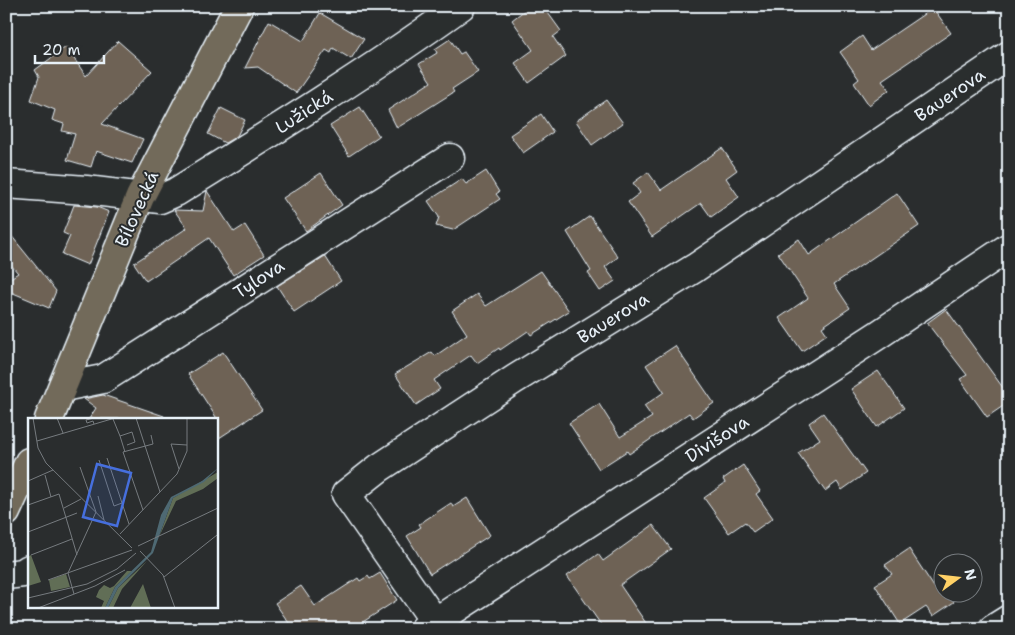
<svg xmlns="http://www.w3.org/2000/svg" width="1015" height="635" font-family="'Shantell Sans',sans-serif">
  <rect width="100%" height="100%" fill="#2a2d2e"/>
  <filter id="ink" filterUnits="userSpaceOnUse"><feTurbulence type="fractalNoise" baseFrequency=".02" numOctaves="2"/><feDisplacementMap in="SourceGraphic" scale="10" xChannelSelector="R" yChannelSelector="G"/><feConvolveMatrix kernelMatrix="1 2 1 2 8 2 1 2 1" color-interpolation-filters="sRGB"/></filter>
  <g filter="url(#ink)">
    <path fill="#6e6254" stroke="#e8f1f8" d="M530 6H543L561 31 553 37 566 56 529 83 515 63 533 50 512 20Z
      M933 8 951 33 882 80 889 90 869 105 854 83 859 79 840 52 862 36 871 50Z
      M320 13 364 39 351 59 333 48 331 53 326 50 296 93 258 67 245 68 269 21 303 41Z
      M450 39 460 54 464 52 478 72 452 89 454 92 397 128 388 110 431 82 419 64 437 53 435 49Z
      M118 41 152 71 102 124 143 139 132 163 96 151 91 167 67 160 75 134 62 131 64 124 52 120 55 110 31 100 39 77 35 70 66 47 86 76Z
      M606 100 623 123 592 145 576 121Z
      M360 107 379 136 349 156 330 126Z
      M221 108 245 120 237 136 225 143 208 134Z
      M541 114 553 132 523 153 510 135Z
      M722 148 737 170 726 178 739 197 711 217 701 203 652 237 628 202 640 193 633 183 648 172 661 190Z
      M486 171 499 192 496 194 500 199 453 230 436 226 439 217 428 201 462 179 466 184Z
      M321 173 342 205 306 231 283 198Z
      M207 191 234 232 245 225 264 255 233 275 209 238 146 281 134 263 187 228 174 210 203 211Z
      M897 193 919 226 834 284 850 308 822 327 827 334 802 351 779 318 808 298 778 253 799 239 809 255Z
      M74 205 97 207 109 212 88 265 62 254 70 236 63 233Z
      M590 216 618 257 605 267 615 281 600 291 588 273 591 271 567 232Z
      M6 229 56 291 49 308 6 290V281L18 273 6 259Z
      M325 256 341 281 294 312 277 286Z
      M541 271 569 311 531 335 528 331 500 350 499 348 477 363 471 355 434 380 440 389 416 405 395 374 432 352 435 356 467 334 452 311 477 294 486 306Z
      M946 309 1009 396V402L987 417 960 379 967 375 927 323Z
      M675 346 714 403 693 418 689 413 629 454 627 451 599 469 569 423 599 404 620 437 652 417 644 406 664 392 646 365Z
      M223 352 262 410 216 440V417L188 374Z
      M878 371 904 408 877 427 851 389Z
      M103 395 164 416 163 419H89L96 408 84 399Z
      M823 413 866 473 842 490 837 482 825 491 798 453 820 439 809 423Z
      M743 465 760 491 756 494 773 518 753 532 745 522 729 533 704 498 725 483 723 479Z
      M467 498 490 535 430 574 407 536 421 527 419 524 451 503 453 507Z
      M653 525 671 549 620 585 650 629H604L567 576 598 554 603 561Z
      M909 549 934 587 941 582 942 592H948L954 602 933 616 926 607 900 624 875 585 892 574 885 565Z
      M380 573 397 600 352 629H293L275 603 301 586 315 606 358 578 360 581 368 576 370 579Z"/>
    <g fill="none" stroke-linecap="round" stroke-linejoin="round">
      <defs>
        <path id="minor" d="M6 184 86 190 160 199 176 192C273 132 369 72 461 6
          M63 387 103 379 450 158
          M6 575 23 573 29 569
          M435 622 346 494 379 468 515 379 695 268 1009 55
          M424 629 878 335 1009 247
          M993 629 1009 619"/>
        <path id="major" d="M49 419 140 197 239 6
          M6 512 29 462"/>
      </defs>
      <use href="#minor" stroke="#e8f1f8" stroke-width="31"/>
      <use href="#major" stroke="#e8f1f8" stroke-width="31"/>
      <use href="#minor" stroke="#2a2d2e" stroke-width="28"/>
      <use href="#major" stroke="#726b5a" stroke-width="28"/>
    </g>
  </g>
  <g text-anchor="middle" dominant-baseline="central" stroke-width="4" stroke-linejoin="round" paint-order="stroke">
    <g font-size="18" fill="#e8f1f8" stroke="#2a2d2e">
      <text transform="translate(950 95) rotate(-34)">Bauerova</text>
      <text transform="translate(304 112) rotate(-33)">Lužická</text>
      <text transform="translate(137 209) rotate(-66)">Bílovecká</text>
      <text transform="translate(259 279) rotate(-33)">Tylova</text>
      <text transform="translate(613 318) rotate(-32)">Bauerova</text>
      <text transform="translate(717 439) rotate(-33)">Divišova</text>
    </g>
  </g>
  <g transform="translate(28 418)">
    <rect width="190" height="190" fill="#2a2d2e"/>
    <path d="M190 54V60L175 71 148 83 131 119 145 80ZM3 137 13 164 0 168V139ZM119 143 94 171 85 190H80L90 170ZM99 153H104L87 169 77 190H73L76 183 68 179 71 172 76 167 82 170 86 168ZM38 156 42 169 23 173 21 162ZM115 166 123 190H102Z" fill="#616e56"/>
    <path d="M190 50 176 64 145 80 125 135 90 170 80 190H77L87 169 123 134 133 97 143 79 174 63Z" fill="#4e6973"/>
    <path fill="none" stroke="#767b7f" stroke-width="1" d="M5 0 10 30 18 45 104 130M29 0 35 15M66 0 58 2 59 5 65 3 66 6M108 0 132 74M85 1 92 18 104 14 107 24 99 27M92 18 97 34M9 23 87 0M79 40 101 106M71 42 86 88 94 85M151 51 143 26 159 27M17 57 23 79M0 63 25 52M70 78 76 102M0 87 31 76 49 137M36 90 53 81M115 92 95 34 125 26 123 17M0 114 49 95M92 116 149 56 159 33V0M110 128 190 90M112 133 135 157 147 190M3 137 44 121M136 159 189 117M20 162 104 132M46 176 40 155 68 94 52 49M0 180 59 166 89 151 108 135M10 190 67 168 97 152"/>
    <path fill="#466fde" fill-opacity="0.15" stroke="#466fde" stroke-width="2.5" d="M69 46 103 55 89 108 55 99Z"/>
    <rect width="190" height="190" fill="none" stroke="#e8f1f8" stroke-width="2.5"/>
  </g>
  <rect width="1015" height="635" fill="none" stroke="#2a2d2e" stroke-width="25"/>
  <rect x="12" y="12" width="990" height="610" fill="none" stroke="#e8f1f8" stroke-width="2" filter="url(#ink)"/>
  <g transform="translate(958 578) rotate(75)"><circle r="24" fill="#2a2d2e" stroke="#767b7f"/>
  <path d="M0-4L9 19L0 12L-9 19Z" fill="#ffd166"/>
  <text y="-8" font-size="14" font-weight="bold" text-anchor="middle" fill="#e8f1f8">N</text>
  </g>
  <path d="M35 55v8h69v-8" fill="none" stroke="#e8f1f8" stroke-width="2.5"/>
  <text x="42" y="55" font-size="15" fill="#e8f1f8" stroke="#2a2d2e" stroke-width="4" paint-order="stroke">20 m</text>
</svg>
